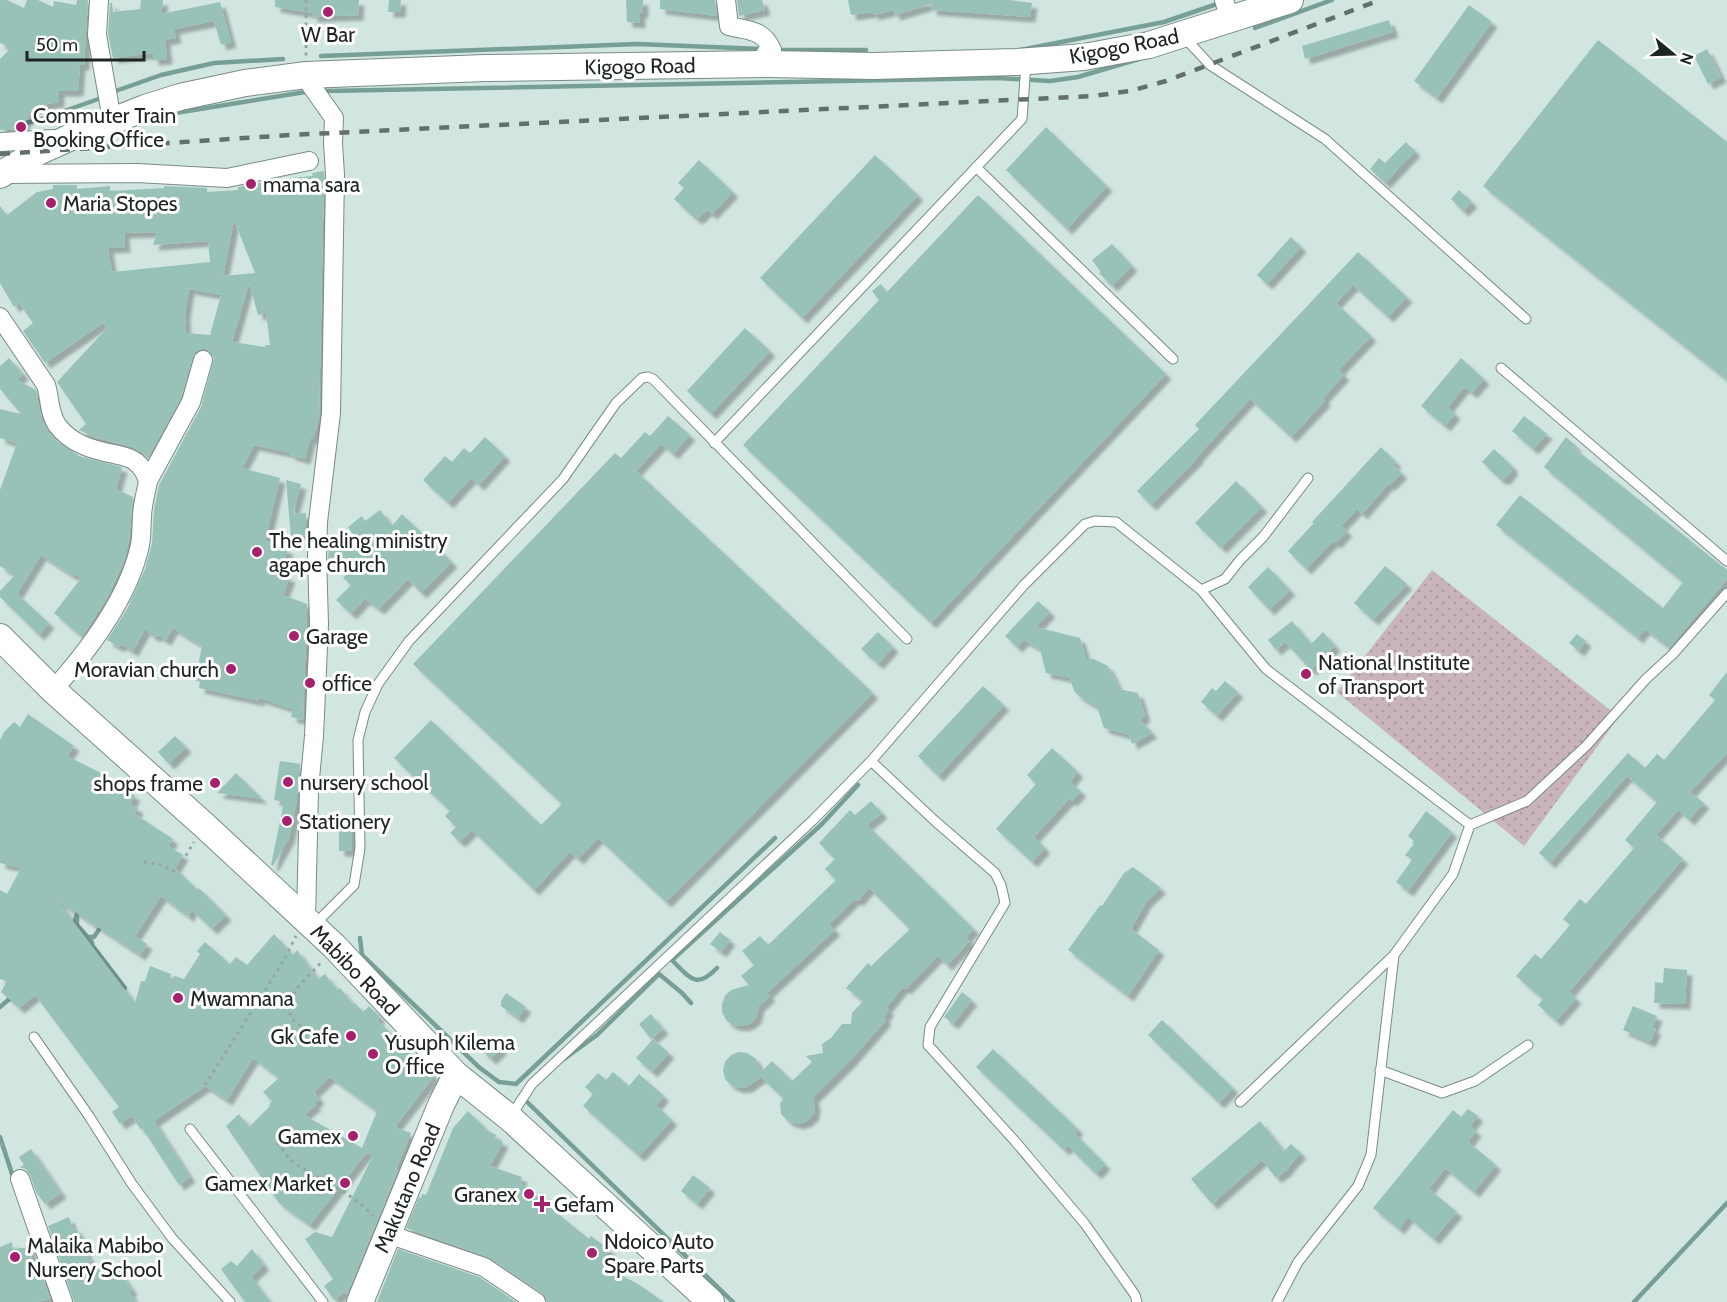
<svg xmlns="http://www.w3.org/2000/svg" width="1727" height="1302" font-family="Cabin,sans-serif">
  <defs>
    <pattern id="park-dots" width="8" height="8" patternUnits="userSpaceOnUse" patternTransform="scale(1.5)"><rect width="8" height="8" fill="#c9b3bc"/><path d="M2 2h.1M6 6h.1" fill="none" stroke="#ac9aa1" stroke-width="1.8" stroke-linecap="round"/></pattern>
    <filter id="shadow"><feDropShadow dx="5.5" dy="5.5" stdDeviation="1.5" flood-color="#0004"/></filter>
  </defs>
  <rect width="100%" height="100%" fill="#d2e6e1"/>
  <path fill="url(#park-dots)" d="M1432 570 1619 717 1524 846 1337 692Z"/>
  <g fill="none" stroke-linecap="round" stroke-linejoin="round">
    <path stroke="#779f96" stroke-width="4.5" d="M1255 28 1332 0
      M776 50H866
      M1020 50 1164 22 1217 4
      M321 56 637 44 762 49
      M326 91 998 78 1050 81 1078 77 1139 59
      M110 93 161 75 214 63 283 59
      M163 115 305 92
      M20 124 36 121 104 97
      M77 917V925L92 942V945L125 988
      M73 926 78 911 76 909
      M87 937H94L102 925
      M360 938 362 955 480 1068 499 1082 516 1084 775 838
      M717 968C696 990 690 978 672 960L822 824 858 785
      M0 1007 13 996
      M564 1059 597 1035 659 974 682 993 691 1003
      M524 1097 523 1098 733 1302
      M0 1137 14 1180
      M1634 1302 1727 1203"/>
  </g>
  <path fill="#98c1b7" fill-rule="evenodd" filter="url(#shadow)" d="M0 0H7L24 8 27 0H38L53 7 54 1 76 5 77 0H88L84 65H80L78 91H59V102L36 106 23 125 24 129 21 130H0V59L11 48 0 43Z
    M141 0H163L161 14 220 2 231 42 221 45 214 21 174 29 176 38 165 40 167 59 153 60V54H146L113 58 108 34 110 3H112L113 12 140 9Z
    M275 0H359L358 15 312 17V13L275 7Z
    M389 0H401L400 12H388Z
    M626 0H643V12L640 13V23L627 22Z
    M660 0H715L717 16 660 9Z
    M737 0H762L765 10 739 16Z
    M848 0H1010L1032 3 1030 17 931 10 932 4 895 15 893 10 874 15 873 12 851 15Z
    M1469 5 1492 22 1437 98 1414 81Z
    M1389 20 1393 32 1305 59 1302 46Z
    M1598 40 1727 142V380L1483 186Z
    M1707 49 1721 77 1708 84 1694 56Z
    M1046 127 1107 186 1067 229 1006 170Z
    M1406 142 1415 151 1385 183 1370 169 1379 158 1385 163Z
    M875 155 918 195 802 318 760 278Z
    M699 160 733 192 712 214 707 210 699 218 698 217 696 219 674 199 684 188 678 183Z
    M324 171 319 418 313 439H310L305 459 290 455V453L254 445 242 468 280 478 265 541 288 549 279 573 290 577 283 595 307 604 303 720 291 717 293 709 259 698V701L199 688 200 682 195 680 202 646 173 628 166 640 157 635 154 637 145 629 133 651 121 644 119 647 107 640 127 609 145 569 152 544 154 509 159 485 201 407 214 358 211 353 207 349H201L195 352 181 398 149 456 133 447 94 437 79 430 86 424 57 382 107 328 103 323 45 363 23 331 33 323 19 303 14 307 0 283V206L7 215 37 192 53 189V185H77V189L110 186V191L164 188V186L207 188V192L238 190V187L264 182V194L290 195V178L313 176 312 173ZM234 220 255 273 223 276ZM157 232 153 245 208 241 210 262 112 272 108 248 125 247 124 233ZM249 283 258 315 266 313 270 345H265V347L232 342ZM189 289 221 295 210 335 186 333 185 313Z
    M1459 190 1472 202 1463 211 1451 199Z
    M978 195 1166 374 931 623 743 445 879 300 872 291 881 284 887 292Z
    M1291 237 1301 247 1267 284 1257 275Z
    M1112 244 1132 266 1112 286 1099 273 1101 272 1092 260Z
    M1358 252 1407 297 1388 317 1353 285 1336 303 1371 336 1339 370 1344 375 1323 398 1325 401 1291 437 1250 399 1197 457 1198 458 1151 505 1137 491 1199 429 1195 425Z
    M745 328 770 351 711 414 687 391Z
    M9 358 23 374 17 380 36 390 42 420 54 439 79 456 122 467 116 489 133 497 129 540 124 561 107 598 82 637 54 613 82 577 70 574 41 555 17 594 49 623 39 635 0 597V591L15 575 0 566V490L17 443 0 438V409L21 414 0 389V366Z
    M1461 358 1484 379 1472 393 1464 387 1448 407 1455 414 1445 426 1421 406Z
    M668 416 690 435 673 454 661 444 636 471 873 693 666 902 598 838 578 859 570 852 534 890 472 830 460 842 450 833 456 827 445 816 450 811 394 758 431 720 541 825 562 804 413 664 615 453 621 458 645 432 650 436Z
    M1524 416 1547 434 1533 449 1512 431Z
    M485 437 505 456 479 485 471 478 448 503 423 480 445 456 452 462 464 448 470 453Z
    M1566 437 1576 446 1574 448 1727 570V579L1669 648 1645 629 1638 638 1496 525 1520 495 1663 608 1683 582 1544 467Z
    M1381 447 1396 462 1393 465 1402 473 1390 485 1388 484 1362 514 1357 509 1341 526 1347 531 1336 543 1333 541 1306 569 1288 551 1314 523 1312 522Z
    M1494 449 1512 466V471L1505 479H1500L1482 462Z
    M286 480 301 484 293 514 306 513V535L291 537Z
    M1236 481 1262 507 1221 548 1195 523Z
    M380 510 392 526 402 514 452 562 421 593 408 579 379 609 365 599 351 614 336 600 351 585 343 578 356 563 328 561 329 542 360 544 348 527 362 516 365 521Z
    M1385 566 1407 584 1373 620 1354 603Z
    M1268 567 1290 590 1269 610 1248 587Z
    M1038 601 1050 612 1036 627 1080 638 1086 659H1094L1108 666 1119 689 1138 693 1145 716 1140 720 1152 733 1132 744 1129 735 1104 728 1097 707 1079 696 1074 691 1070 678 1046 673 1040 649 1024 640 1017 647 1005 636Z
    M1292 621 1311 644 1323 632 1335 646 1311 670 1285 642 1276 650 1268 640Z
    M878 632 893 647 878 664 861 649Z
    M1577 634 1586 641 1579 651 1569 643Z
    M1727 672V753L1690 792 1704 803 1689 820 1678 810 1656 835 1683 859 1569 992 1576 998 1556 1021 1538 1005 1543 999 1516 976 1535 954 1541 959 1570 925 1563 919 1580 899 1586 904 1634 848 1625 840 1657 802 1627 776 1550 863 1539 853 1628 753 1645 768 1657 754 1664 760 1715 700 1709 695Z
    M1225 681 1238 692 1217 716 1201 702 1212 688 1216 691Z
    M983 686 1004 705 938 776 918 756Z
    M28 714 74 746 67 756 107 776 105 778 127 788 126 790 135 796 130 804 138 808 135 814 173 839 168 846 183 855 175 868 198 890 199 888 226 915 212 929 191 909 189 917 161 896 135 936 147 944 140 955 58 901 135 1003 141 981H145L150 966 171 974 168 983 175 976 184 979 200 954 197 951 205 942 230 964 236 957 247 965 274 934 293 955 297 950 318 979 325 974 337 990 340 988 354 1005 355 1003 363 1012 369 1006 380 1017 377 1020 434 1076 395 1127 411 1133 396 1169 398 1170 347 1294 344 1292 334 1300 324 1286 333 1279 305 1239 315 1232 332 1237 373 1156 367 1152 310 1225 279 1203 226 1126 239 1114 249 1127 270 1106 269 1105 272 1101 263 1092 279 1078 253 1058 227 1100 205 1086 154 1121 190 1177 179 1185 142 1128 141 1130 132 1116 120 1124 112 1112 119 1107 35 995 19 1008 1 992 7 981 0 979V890L7 894 21 868 0 863V740L4 732 14 722 20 727ZM330 1077 377 1111 362 1148 304 1115 316 1105 314 1103 319 1099 314 1092Z
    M175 736 186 747 169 764 158 752Z
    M1052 748 1078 772 1070 782 1081 791 1072 801 1069 799 1034 837 1045 848 1032 862 996 829 1036 784 1027 775Z
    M280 761 300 764 296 805 289 838 273 866 271 865 284 802 274 800Z
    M236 773 262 799 217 793Z
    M871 801 882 813 867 825 974 929 966 937 970 941 947 965 938 956 906 989 903 987 886 1008 889 1010 884 1017 886 1020 852 1059 813 1098 815 1104 814 1114 807 1121 798 1124 788 1121 781 1114 780 1104 783 1098 761 1077 747 1087 739 1088 731 1085 725 1079 723 1070 725 1062 731 1055 739 1052 747 1053 755 1058 761 1072 772 1061 792 1081 812 1062 806 1056 823 1053 822 1044 831 1038 842 1024H851L852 1013 863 1001 846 988 868 963 871 966 910 929 869 888 858 901 855 899 829 924 835 930 767 993 770 996 759 1006 756 1018 749 1024 741 1026 733 1025 726 1020 722 1012V1004L725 996 731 990 749 985 741 976 754 965 742 951 760 936 768 945 836 880 825 869 835 859 819 843 850 810 855 815Z
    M1426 811 1452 832 1408 891 1396 882 1412 860 1405 855 1414 844 1412 843 1414 841 1408 836Z
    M339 825H352V851H339Z
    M1133 867 1161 888 1146 902 1131 929 1159 950 1128 996 1068 950 1100 905 1102 906 1124 873Z
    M720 932 730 940 721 952 710 944Z
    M1664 968 1687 970 1685 1004 1654 1003 1655 982 1663 983Z
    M962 992 972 1000 953 1024 944 1017Z
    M506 993 526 1007 518 1018 501 1006V1001Z
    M1633 1006 1657 1016 1652 1028 1656 1029 1650 1042 1623 1030Z
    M651 1014 663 1029 651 1039 639 1024Z
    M1162 1020 1233 1088 1219 1103 1148 1035Z
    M491 1039 502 1048 491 1059 482 1051Z
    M653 1039 669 1053 652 1072 636 1058Z
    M993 1049 1078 1129 1075 1132 1077 1136 1105 1164 1096 1174 1068 1146 1064 1150 976 1067Z
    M613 1072 629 1086 639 1074 664 1096 656 1105 672 1120 639 1156 583 1106 593 1094 585 1087 598 1073 606 1080Z
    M1468 1109 1478 1116 1470 1126 1476 1131 1468 1142 1496 1165 1474 1192 1445 1168 1429 1189 1457 1212 1434 1239 1408 1217 1399 1229 1373 1208 1453 1110 1461 1117Z
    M468 1111 488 1131 496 1135 495 1138 503 1142 490 1166 522 1177 520 1183 589 1239 591 1236 610 1250 603 1259 609 1263 606 1267 638 1284 664 1302H547L542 1293 490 1258 406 1228 419 1197 421 1198 422 1194 426 1195 453 1128Z
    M1260 1121 1284 1151 1291 1144 1301 1153 1288 1167 1289 1168 1276 1178 1262 1160 1212 1204 1191 1179Z
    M31 1149 61 1193 45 1204 36 1192 30 1175 27 1170 20 1167 24 1165 19 1157Z
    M693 1175 710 1188 697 1204 681 1191Z
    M69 1217 73 1229 76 1228 94 1271 107 1263 109 1267 114 1263 132 1290 129 1292 136 1302H74L48 1226Z
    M12 1242 13 1249 30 1247 34 1277 42 1275 50 1299 37 1302H0V1247Z
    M252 1249 264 1265 251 1277 270 1302H245L221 1269 231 1261 237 1266Z
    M398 1249 479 1277 516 1302H377Z"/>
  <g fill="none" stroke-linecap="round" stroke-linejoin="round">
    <defs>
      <path id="lane" d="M1184 37 1210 65 1325 139 1526 319
        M976 167 1173 359
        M1501 368 1727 561
        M714 443 1022 119 1026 64
        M1201 590 1266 669 1470 825 1453 874 1394 955 1371 1155 1358 1186 1298 1262 1277 1302
        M871 761 935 821 995 873 1001 885 1005 903 930 1027 928 1045 1014 1140 1085 1224 1135 1295 1137 1302
        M1470 825 1527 801 1586 746 1646 679 1673 654 1727 593
        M314 925 354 885 360 848 358 740 365 712 378 684 409 641 563 479 616 403 642 378 648 377 653 379 907 639
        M34 1037 89 1116 132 1184 172 1238 230 1302
        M1380 1070 1442 1093 1475 1081 1528 1045
        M1240 1102 1394 955
        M511 1116 532 1084 813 820 871 761 1024 585 1085 524 1095 521 1116 522 1201 590 1225 579 1240 560 1263 537 1308 478
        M190 1129 323 1302"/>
      <path id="street" d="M99 0 97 35 112 120
        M726 0 729 26C749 31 763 29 772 50L766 53 769 64
        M1224 0 1230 20
        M0 142 55 139
        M1 174 137 173 227 178 309 161
        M0 317 46 385C50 398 49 413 57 425 71 444 93 450 114 454 122 456 130 457 136 462 142 467 146 474 148 481 146 493 142 505 142 517 141 527 142 536 140 545 129 597 88 651 53 690
        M148 481 191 402 203 360
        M306 919 309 789 314 736 319 624 317 556 318 522 331 413 335 175 333 143 334 118 310 84 306 75
        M20 1179 63 1302
        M388 1234 484 1267 536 1302"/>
      <path id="secondary" d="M0 175 38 152 69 138 145 108 180 97 245 83 306 75 485 68 769 64 874 66 1016 62 1084 57 1149 45 1290 0
        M0 637 53 690 205 826 334 946 456 1075 510 1118 711 1302
        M360 1302 441 1105 456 1075"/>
    </defs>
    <use href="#lane" stroke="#798b87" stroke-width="11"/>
    <use href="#street" stroke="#798b87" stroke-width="20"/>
    <use href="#secondary" stroke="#798b87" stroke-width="28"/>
    <path stroke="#96a6a2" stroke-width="3" stroke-dasharray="3 4.5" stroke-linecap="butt" d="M306 0V56
      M144 862 162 865 172 871H177L194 842
      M314 1033C309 1029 297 1025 294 1021 276 999 311 976 322 961
      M205 1085 283 962 296 936
      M277 1143C284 1150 287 1158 296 1164 321 1181 353 1193 373 1216
      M0 1145 5 1143"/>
    <use href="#lane" stroke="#fff" stroke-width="9"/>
    <use href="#street" stroke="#fff" stroke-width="18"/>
    <use href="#secondary" stroke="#fff" stroke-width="26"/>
    <path stroke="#64706d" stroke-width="4.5" stroke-dasharray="10 10" stroke-linecap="butt" d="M0 154 291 135 1093 96 1130 91 1166 81 1380 0"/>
  </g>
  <g fill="#a6216d" stroke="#fff" stroke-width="2">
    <circle cx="328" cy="12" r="6"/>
    <circle cx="21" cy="127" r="6"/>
    <circle cx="251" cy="184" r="6"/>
    <circle cx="51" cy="203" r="6"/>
    <circle cx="257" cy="552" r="6"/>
    <circle cx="294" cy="636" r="6"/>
    <circle cx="231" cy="669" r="6"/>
    <circle cx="1306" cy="674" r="6"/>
    <circle cx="310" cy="683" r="6"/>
    <circle cx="288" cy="782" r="6"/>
    <circle cx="215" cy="783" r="6"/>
    <circle cx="287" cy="821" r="6"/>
    <circle cx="178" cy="998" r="6"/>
    <circle cx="351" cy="1036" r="6"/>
    <circle cx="373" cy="1054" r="6"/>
    <circle cx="353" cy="1136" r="6"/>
    <circle cx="345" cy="1183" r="6"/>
    <circle cx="529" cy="1194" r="6"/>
    <path d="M539 1195h6v6h6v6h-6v6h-6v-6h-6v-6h6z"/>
    <circle cx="592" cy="1253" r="6"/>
    <circle cx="15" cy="1257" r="6"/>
  </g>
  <g text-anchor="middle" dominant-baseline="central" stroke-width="6" stroke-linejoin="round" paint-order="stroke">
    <g font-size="21" fill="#1d2523" stroke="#fff" text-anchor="start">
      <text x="328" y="34" text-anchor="middle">W Bar</text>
      <text x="33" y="115">Commuter Train<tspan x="33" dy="24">Booking Office</tspan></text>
      <text x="263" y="184">mama sara</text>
      <text x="63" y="203">Maria Stopes</text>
      <text x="269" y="540">The healing ministry<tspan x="269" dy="24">agape church</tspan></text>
      <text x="306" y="636">Garage</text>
      <text x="1318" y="662">National Institute<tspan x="1318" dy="24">of Transport</tspan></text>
      <text x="219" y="669" text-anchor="end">Moravian church</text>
      <text x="322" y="683">office</text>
      <text x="300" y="782">nursery school</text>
      <text x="203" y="783" text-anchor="end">shops frame</text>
      <text x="299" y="821">Stationery</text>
      <text x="190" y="998">Mwamnana</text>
      <text x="339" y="1036" text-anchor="end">Gk Cafe</text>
      <text x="385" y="1042">Yusuph Kilema<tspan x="385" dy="24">O ffice</tspan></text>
      <text x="341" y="1136" text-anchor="end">Gamex</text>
      <text x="333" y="1183" text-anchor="end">Gamex Market</text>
      <text x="517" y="1194" text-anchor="end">Granex</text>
      <text x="554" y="1204">Gefam</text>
      <text x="604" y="1241">Ndoico Auto<tspan x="604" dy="24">Spare Parts</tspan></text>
      <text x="27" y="1245">Malaika Mabibo<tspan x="27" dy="24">Nursery School</tspan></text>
    </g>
    <g font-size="21" fill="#1d2523" stroke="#fff">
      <text transform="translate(1124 46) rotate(-11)">Kigogo Road</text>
      <text transform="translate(640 66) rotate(-1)">Kigogo Road</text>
      <text transform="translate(355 970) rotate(46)">Mabibo Road</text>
      <text transform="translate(407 1188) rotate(-67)">Makutano Road</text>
    </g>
  </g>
  <g transform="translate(1673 54) rotate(109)" stroke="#ffffff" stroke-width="4.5" paint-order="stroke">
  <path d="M0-4.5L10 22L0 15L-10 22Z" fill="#1d2523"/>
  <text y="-9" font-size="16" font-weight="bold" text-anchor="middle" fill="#1d2523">N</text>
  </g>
  <path d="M27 51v9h117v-9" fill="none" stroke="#1d2523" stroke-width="3"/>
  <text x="36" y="51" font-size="18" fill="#1d2523" stroke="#ffffff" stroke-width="4.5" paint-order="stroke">50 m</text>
</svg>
